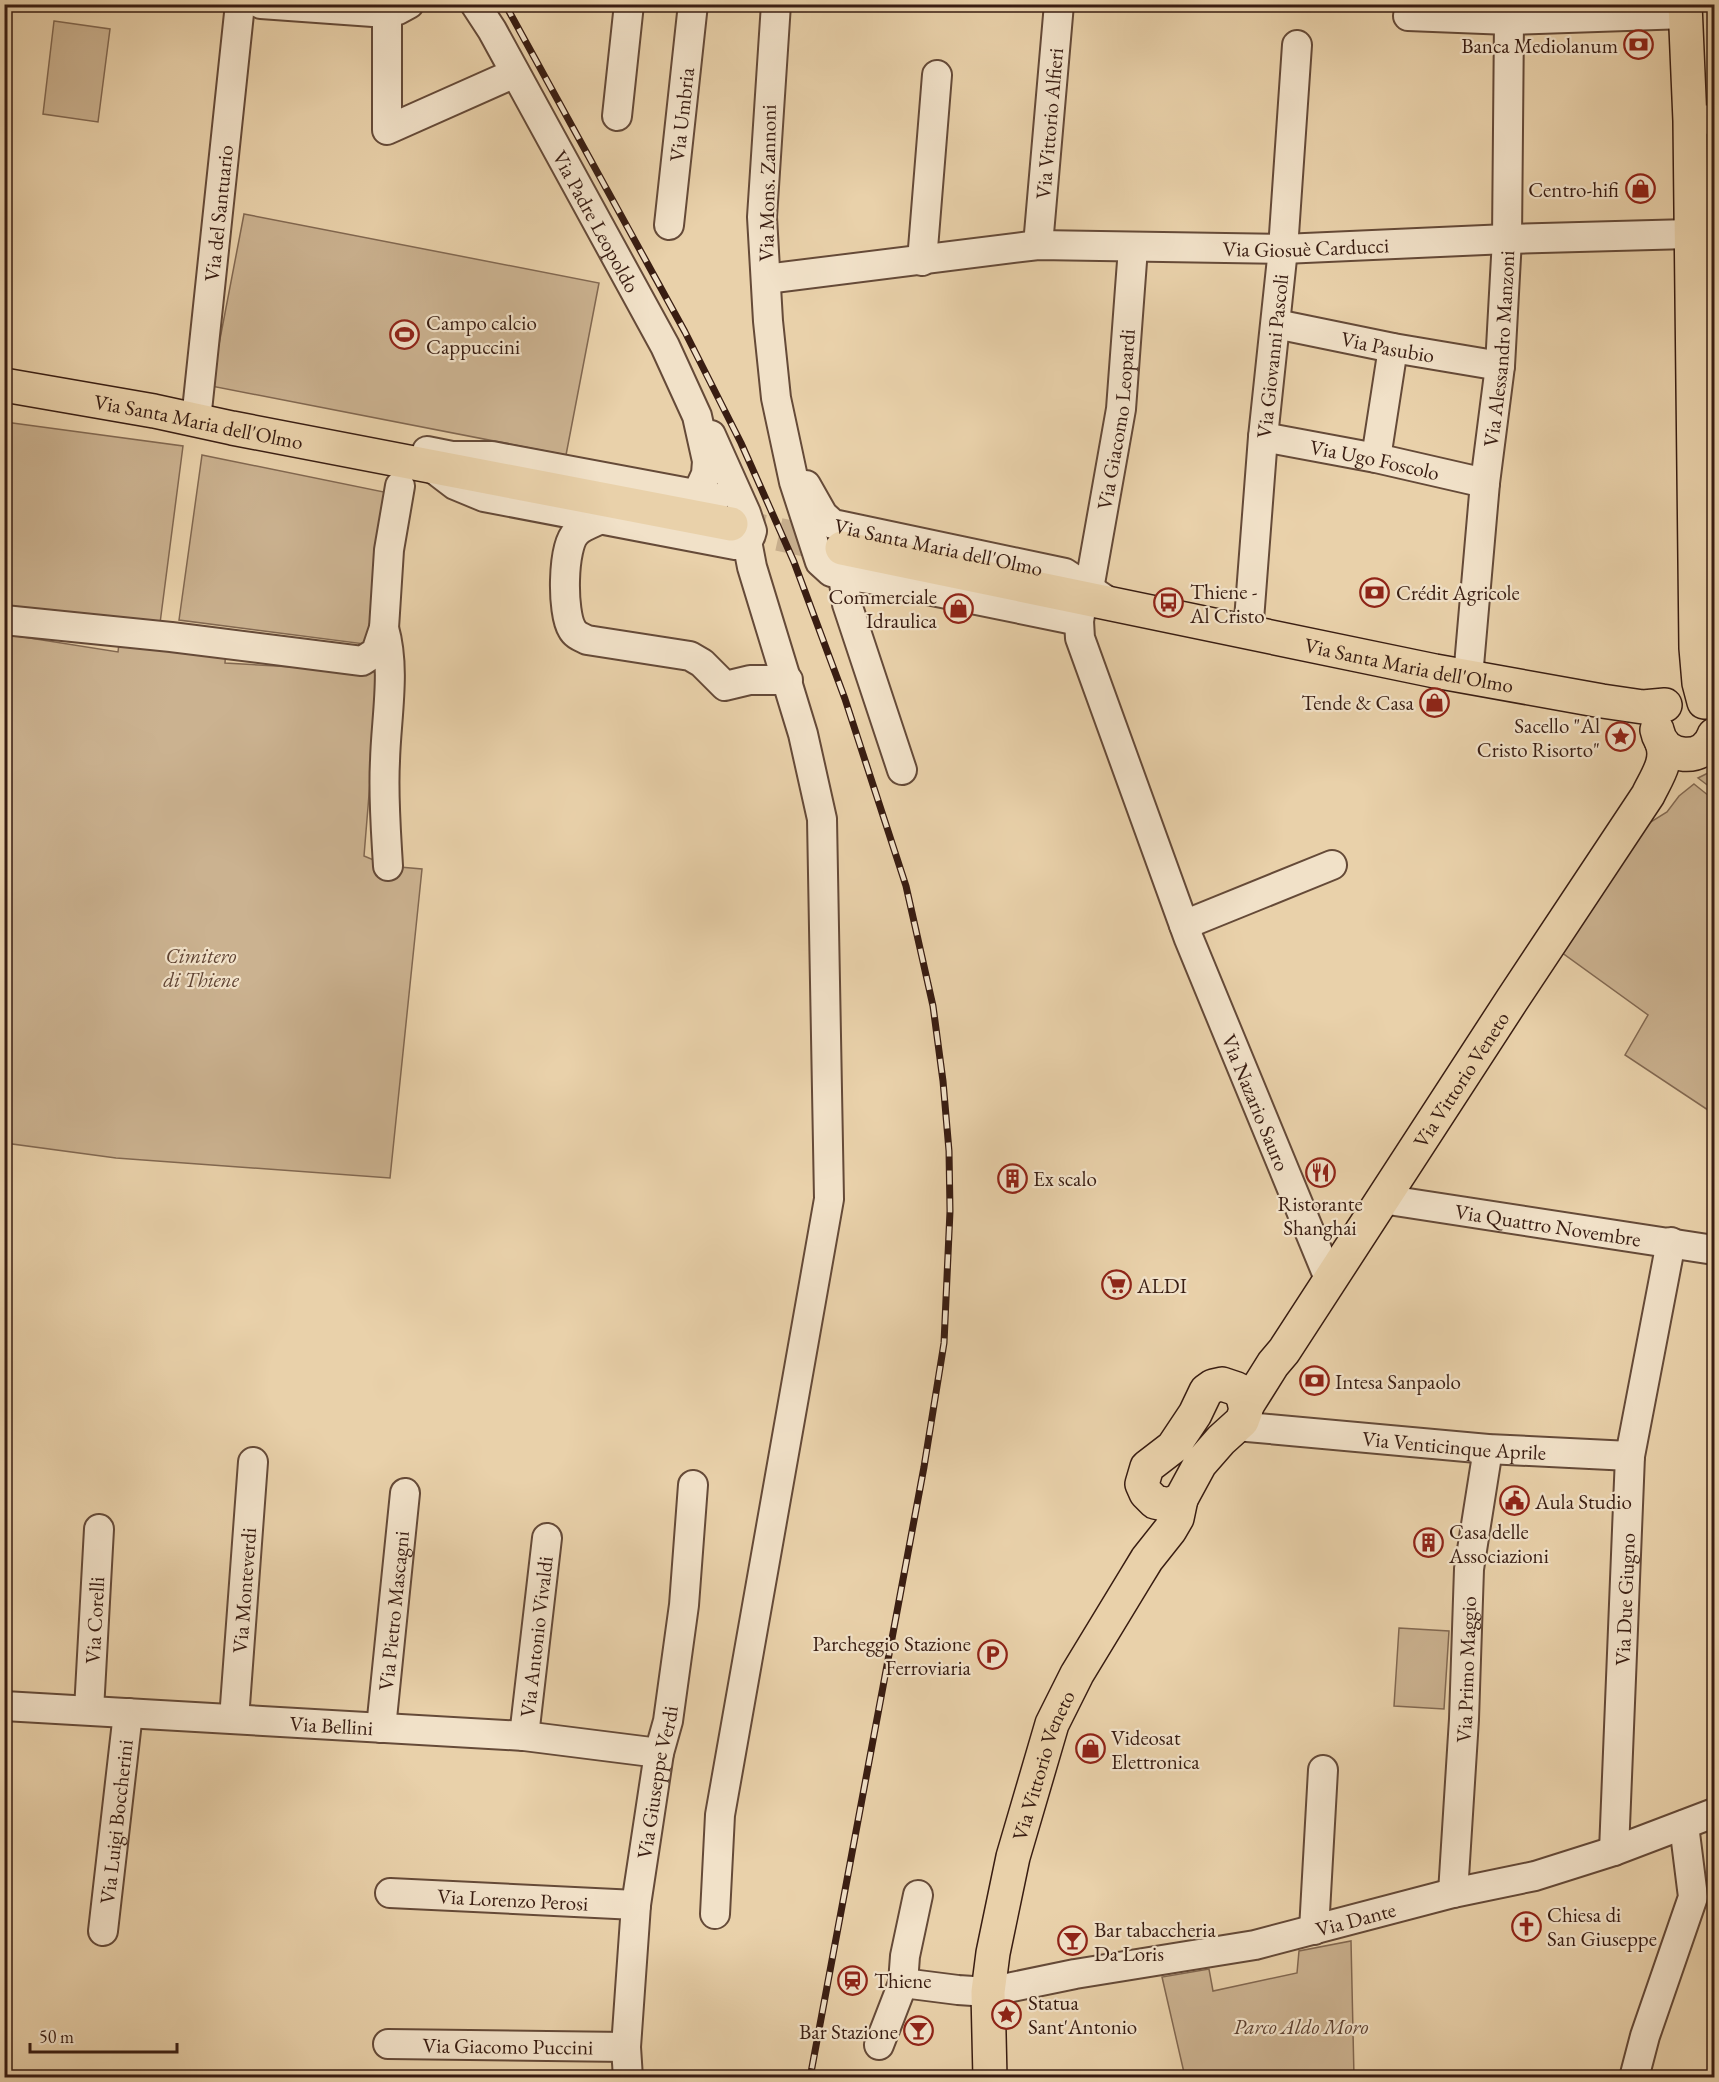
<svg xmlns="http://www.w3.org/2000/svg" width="1719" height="2082" font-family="'EB Garamond',serif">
  <rect width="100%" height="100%" fill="#e9d1aa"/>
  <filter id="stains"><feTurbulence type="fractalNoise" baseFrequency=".00333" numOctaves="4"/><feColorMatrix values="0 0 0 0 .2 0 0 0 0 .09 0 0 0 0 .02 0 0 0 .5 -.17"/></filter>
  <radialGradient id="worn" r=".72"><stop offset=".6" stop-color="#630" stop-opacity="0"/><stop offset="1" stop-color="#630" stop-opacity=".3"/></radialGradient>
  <path fill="#cbb290" stroke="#826851" stroke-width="1.5" d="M54 21 110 29 98 122 43 114Z
    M244 214 599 283 566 455 211 386Z
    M5 422 183 446 159 631 5 610Z
    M202 455 384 492 372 645 179 620Z
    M4 634 118 652 120 635 226 646 225 663 379 672 364 856 388 866 422 869 390 1178 116 1158 5 1143Z
    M1714 770V790L1698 778Z
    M1694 784 1714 800V1114L1625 1055 1648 1015 1561 952 1649 823 1667 812 1679 796Z
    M1399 1628 1449 1631 1444 1709 1394 1706Z
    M1351 1941 1354 2077H1185L1162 1977 1209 1969 1213 1991 1297 1973 1299 1951Z"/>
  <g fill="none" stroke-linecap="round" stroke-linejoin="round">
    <path stroke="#c6ad8c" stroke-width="33" stroke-dasharray="33 16" stroke-linecap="butt" d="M731 524 841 548"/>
    <defs>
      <g id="minor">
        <path d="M261 4 387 13 398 10 409 4"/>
        <path id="s1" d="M475 4 492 30 665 346 697 416 707 461 706 474 697 494"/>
        <path d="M776 4 762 217 768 321 776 398 794 482 820 562 831 572 843 575 888 582 1079 621"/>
        <path d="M387 13V130L515 73"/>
        <path d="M1408 16 1509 20 1686 14"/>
        <path d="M617 116 629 4"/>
        <path d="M1690 121 1714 119"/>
        <path id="s2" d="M669 225 693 4"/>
        <path id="s3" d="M1038 245 1059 4"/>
        <path d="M922 261 937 75"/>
        <path id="s4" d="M766 279 1038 245 1283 249 1507 239 1689 234"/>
        <path id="s5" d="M1276 324 1393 348 1500 366"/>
        <path id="s6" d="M196 420 240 4"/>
        <path id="s7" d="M1263 437 1376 458 1485 483"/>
        <path d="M427 451 452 456H492L716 498"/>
        <path d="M1376 458 1393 348"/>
        <path d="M434 469 455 485 484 497 735 545C744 544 750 541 752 531L746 513 711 435"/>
        <path id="s8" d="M806 485 823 515 833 524 1065 573 1106 600"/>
        <path d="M1693 486H1714"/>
        <path d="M601 519C593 523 581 527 576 533 562 547 562 613 572 629 575 635 581 637 587 640L690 656 702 663 725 686 750 680H788"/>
        <path d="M843 575 847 604 902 770"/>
        <path id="s9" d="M1089 589 1121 409 1133 248"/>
        <path id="s10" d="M1082 604 1079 621 1080 638 1189 939 1330 1281"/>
        <path d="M4 620 171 637 362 661 376 652 384 628 389 550 400 486"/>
        <path d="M384 628C396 670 386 718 385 761 383 796 386 831 388 866"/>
        <path id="s11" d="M1248 633 1263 437 1283 249 1297 45"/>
        <path id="s12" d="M1468 677 1485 483 1500 366 1507 239 1509 20"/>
        <path d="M1184 925 1332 865"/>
        <path id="s13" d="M1382 1199 1714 1250"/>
        <path id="s14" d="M1236 1426 1488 1449 1630 1456"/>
        <path id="s15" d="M4 1706 524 1736 659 1753"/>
        <path id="s16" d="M89 1710 99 1529"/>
        <path id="s17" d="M234 1719 253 1462"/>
        <path id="s18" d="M381 1728 405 1493"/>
        <path id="s19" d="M524 1736 547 1538"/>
        <path id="s20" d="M1614 1851 1630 1456 1671 1242"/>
        <path id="s21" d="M390 1893 636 1905"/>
        <path id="s22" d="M1453 1893 1464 1719 1469 1569 1488 1449"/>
        <path id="s23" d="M918 1895 905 1956 903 1983 958 1990 988 1992 1075 1974 1255 1945 1453 1893 1535 1876 1614 1851 1714 1813"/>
        <path d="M715 1914 720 1815 829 1199 822 819 803 734 752 567 747 541"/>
        <path d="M1314 1930 1323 1770"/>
        <path id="s24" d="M103 1931 128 1713"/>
        <path id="s25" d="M388 2044 626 2047"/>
        <path d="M879 2045 903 1983"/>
        <path id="s26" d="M628 2078 626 2047 636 1905 659 1753 668 1721 684 1605 693 1485"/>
        <path d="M1634 2078 1645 2036 1693 1897 1684 1825"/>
      </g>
      <g id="major">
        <path d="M1685 4 1690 121 1696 648 1699 683 1704 702"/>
        <path id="s27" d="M4 385 154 411 232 428 731 524"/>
        <path id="s28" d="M842 548 1435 671 1602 701 1643 707 1665 705"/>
        <path d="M1657 730C1663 760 1704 763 1714 735"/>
        <path d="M1222 1384 1237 1389 1243 1397 1246 1410 1242 1421 1221 1440 1200 1464 1181 1499 1169 1505 1155 1502 1146 1493 1142 1484 1147 1467 1173 1447 1195 1414 1206 1391 1213 1386Z"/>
        <path id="s29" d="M1246 1407 1273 1364 1284 1351 1512 1000 1648 795C1656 778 1669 761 1662 743"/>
        <path id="s30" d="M990 2078 988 1992 993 1953 1013 1857 1052 1724 1077 1674 1136 1577 1147 1559 1170 1530 1177 1518 1181 1499"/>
      </g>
    </defs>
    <use href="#minor" stroke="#654a38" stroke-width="32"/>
    <use href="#major" stroke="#391d12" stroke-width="36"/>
    <use href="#minor" stroke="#f1e1c8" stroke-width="28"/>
    <use href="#major" stroke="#e9d1aa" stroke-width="33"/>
    <defs>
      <path id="rail" d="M505 4 685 332 741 443 794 562 845 699 906 886 933 1006 943 1081 949 1151 950 1211 944 1343 924 1467 810 2078"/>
    </defs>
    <use href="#rail" stroke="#391d12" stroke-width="7"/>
    <use href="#rail" stroke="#f1e1c8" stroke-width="4.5" stroke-dasharray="14" stroke-linecap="butt"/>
  </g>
  <defs>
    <symbol id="bank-ring" viewBox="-11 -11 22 22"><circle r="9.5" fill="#f1e1c8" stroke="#8f2418" stroke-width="1.5"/><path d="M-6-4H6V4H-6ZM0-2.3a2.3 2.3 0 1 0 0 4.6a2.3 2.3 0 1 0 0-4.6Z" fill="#8f2418"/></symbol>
    <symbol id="shop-ring" viewBox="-11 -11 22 22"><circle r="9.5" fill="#f1e1c8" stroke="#8f2418" stroke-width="1.5"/><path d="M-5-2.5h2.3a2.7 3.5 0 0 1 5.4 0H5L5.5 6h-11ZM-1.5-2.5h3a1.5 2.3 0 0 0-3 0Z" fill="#8f2418"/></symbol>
    <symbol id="stadium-ring" viewBox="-11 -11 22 22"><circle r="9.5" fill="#f1e1c8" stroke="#8f2418" stroke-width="1.5"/><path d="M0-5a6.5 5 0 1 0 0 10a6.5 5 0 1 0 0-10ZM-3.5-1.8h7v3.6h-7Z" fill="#8f2418"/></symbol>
    <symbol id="bus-ring" viewBox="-11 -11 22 22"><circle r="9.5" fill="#f1e1c8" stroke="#8f2418" stroke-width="1.5"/><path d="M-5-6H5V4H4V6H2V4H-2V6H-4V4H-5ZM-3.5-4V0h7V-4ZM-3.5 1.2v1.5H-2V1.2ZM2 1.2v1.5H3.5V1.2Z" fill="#8f2418"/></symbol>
    <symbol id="sight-ring" viewBox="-11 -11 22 22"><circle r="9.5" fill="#f1e1c8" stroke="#8f2418" stroke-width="1.5"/><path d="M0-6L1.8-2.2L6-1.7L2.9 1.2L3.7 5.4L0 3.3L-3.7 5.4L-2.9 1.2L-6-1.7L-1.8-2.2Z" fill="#8f2418"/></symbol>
    <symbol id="restaurant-ring" viewBox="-11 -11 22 22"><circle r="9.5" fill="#f1e1c8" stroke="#8f2418" stroke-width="1.5"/><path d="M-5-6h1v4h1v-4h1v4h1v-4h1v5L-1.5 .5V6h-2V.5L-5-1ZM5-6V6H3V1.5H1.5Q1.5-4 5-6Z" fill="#8f2418"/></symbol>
    <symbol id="building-ring" viewBox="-11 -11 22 22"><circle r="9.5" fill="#f1e1c8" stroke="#8f2418" stroke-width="1.5"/><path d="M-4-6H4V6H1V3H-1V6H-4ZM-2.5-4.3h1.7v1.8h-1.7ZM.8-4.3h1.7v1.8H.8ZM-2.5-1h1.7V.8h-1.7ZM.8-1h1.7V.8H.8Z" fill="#8f2418"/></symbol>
    <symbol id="supermarket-ring" viewBox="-11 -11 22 22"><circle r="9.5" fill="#f1e1c8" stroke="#8f2418" stroke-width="1.5"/><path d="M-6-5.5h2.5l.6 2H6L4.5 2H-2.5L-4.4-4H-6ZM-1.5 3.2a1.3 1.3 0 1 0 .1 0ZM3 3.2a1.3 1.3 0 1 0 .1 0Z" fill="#8f2418"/></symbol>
    <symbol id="civic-ring" viewBox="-11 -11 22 22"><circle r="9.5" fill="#f1e1c8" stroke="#8f2418" stroke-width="1.5"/><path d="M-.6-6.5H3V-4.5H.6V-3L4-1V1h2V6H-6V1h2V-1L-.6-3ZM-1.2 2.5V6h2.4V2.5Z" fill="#8f2418"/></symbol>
    <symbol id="parking-ring" viewBox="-11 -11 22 22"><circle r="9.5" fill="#f1e1c8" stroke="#8f2418" stroke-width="1.5"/><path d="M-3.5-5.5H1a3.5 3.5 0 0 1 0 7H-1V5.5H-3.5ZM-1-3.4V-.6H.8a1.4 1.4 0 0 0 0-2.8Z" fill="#8f2418"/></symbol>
    <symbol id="church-ring" viewBox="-11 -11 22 22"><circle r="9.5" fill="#f1e1c8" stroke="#8f2418" stroke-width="1.5"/><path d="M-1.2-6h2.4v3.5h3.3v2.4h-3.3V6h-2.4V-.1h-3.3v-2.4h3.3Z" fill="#8f2418"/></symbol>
    <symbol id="bar-ring" viewBox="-11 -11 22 22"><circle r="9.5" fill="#f1e1c8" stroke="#8f2418" stroke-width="1.5"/><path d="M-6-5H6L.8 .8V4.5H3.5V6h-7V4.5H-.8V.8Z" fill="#8f2418"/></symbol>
    <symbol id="station-ring" viewBox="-11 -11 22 22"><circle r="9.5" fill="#f1e1c8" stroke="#8f2418" stroke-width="1.5"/><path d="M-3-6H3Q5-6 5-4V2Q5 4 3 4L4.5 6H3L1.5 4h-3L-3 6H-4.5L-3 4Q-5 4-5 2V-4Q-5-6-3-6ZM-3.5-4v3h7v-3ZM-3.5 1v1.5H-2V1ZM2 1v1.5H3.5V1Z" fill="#8f2418"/></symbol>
  </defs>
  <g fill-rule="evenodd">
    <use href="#bank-ring" x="1622" y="28" width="33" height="33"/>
    <use href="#shop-ring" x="1624" y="172" width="33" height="33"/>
    <use href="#stadium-ring" x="388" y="318" width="33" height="33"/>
    <use href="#bank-ring" x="1358" y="576" width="33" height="33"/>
    <use href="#bus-ring" x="1152" y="586" width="33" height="33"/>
    <use href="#shop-ring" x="942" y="592" width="33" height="33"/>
    <use href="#shop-ring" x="1418" y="686" width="33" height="33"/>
    <use href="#sight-ring" x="1604" y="720" width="33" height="33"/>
    <use href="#restaurant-ring" x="1304" y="1156" width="33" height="33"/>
    <use href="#building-ring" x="996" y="1162" width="33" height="33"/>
    <use href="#supermarket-ring" x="1100" y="1268" width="33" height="33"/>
    <use href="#bank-ring" x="1298" y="1364" width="33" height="33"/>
    <use href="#civic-ring" x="1498" y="1484" width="33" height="33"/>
    <use href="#building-ring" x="1412" y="1526" width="33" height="33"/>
    <use href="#parking-ring" x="976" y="1638" width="33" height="33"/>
    <use href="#shop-ring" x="1074" y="1732" width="33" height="33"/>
    <use href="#church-ring" x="1510" y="1910" width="33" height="33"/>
    <use href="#bar-ring" x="1056" y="1924" width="33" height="33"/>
    <use href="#station-ring" x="836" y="1964" width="33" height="33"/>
    <use href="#sight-ring" x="990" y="1998" width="33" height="33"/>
    <use href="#bar-ring" x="902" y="2014" width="33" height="33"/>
  </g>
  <g text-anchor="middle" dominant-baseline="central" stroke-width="4.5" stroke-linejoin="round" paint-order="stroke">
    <g font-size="21" fill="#391d12" stroke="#f1e1c8" text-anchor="start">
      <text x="1618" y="45" text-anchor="end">Banca Mediolanum</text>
      <text x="1619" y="189" text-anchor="end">Centro-hifi</text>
      <text x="426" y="322">Campo calcio<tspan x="426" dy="24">Cappuccini</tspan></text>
      <text x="1190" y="591">Thiene -<tspan x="1190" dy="24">Al Cristo</tspan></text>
      <text x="1396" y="592">Crédit Agricole</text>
      <text x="937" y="596" text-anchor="end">Commerciale<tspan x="937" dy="24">Idraulica</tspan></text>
      <text x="1414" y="702" text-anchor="end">Tende &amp; Casa</text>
      <text x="1600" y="725" text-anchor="end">Sacello "Al<tspan x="1600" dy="24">Cristo Risorto"</tspan></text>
      <text x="1033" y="1178">Ex scalo</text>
      <text x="1320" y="1203" text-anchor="middle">Ristorante<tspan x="1320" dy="24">Shanghai</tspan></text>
      <text x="1137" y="1285">ALDI</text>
      <text x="1335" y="1381">Intesa Sanpaolo</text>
      <text x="1535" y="1501">Aula Studio</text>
      <text x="1449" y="1531">Casa delle<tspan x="1449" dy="24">Associazioni</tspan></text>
      <text x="971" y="1643" text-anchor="end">Parcheggio Stazione<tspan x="971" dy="24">Ferroviaria</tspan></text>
      <text x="1111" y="1737">Videosat<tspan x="1111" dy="24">Elettronica</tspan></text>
      <text x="1547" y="1914">Chiesa di<tspan x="1547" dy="24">San Giuseppe</tspan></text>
      <text x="1094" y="1929">Bar tabaccheria<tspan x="1094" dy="24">Da Loris</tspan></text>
      <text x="874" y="1980">Thiene</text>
      <text x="1028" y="2002">Statua<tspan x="1028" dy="24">Sant'Antonio</tspan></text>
      <text x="898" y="2031" text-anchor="end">Bar Stazione</text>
    </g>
    <g font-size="21" fill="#391d12" stroke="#f1e1c8">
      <text stroke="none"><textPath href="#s2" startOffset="111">Via Umbria</textPath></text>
      <text stroke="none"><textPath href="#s3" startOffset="122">Via Vittorio Alfieri</textPath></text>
      <text transform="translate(767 183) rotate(-89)">Via Mons. Zannoni</text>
      <text stroke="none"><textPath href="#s6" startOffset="208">Via del Santuario</textPath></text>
      <text stroke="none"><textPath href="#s1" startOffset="249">Via Padre Leopoldo</textPath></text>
      <text stroke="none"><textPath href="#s4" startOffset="542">Via Giosuè Carducci</textPath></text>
      <text stroke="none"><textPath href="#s5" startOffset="114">Via Pasubio</textPath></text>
      <text stroke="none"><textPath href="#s12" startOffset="330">Via Alessandro Manzoni</textPath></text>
      <text stroke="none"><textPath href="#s11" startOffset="278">Via Giovanni Pascoli</textPath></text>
      <text stroke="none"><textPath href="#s9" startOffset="172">Via Giacomo Leopardi</textPath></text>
      <text stroke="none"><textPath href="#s27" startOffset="198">Via Santa Maria dell'Olmo</textPath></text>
      <text stroke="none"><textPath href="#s7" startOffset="114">Via Ugo Foscolo</textPath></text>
      <text stroke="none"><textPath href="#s8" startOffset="156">Via Santa Maria dell'Olmo</textPath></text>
      <text stroke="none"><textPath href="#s28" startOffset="579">Via Santa Maria dell'Olmo</textPath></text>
      <text stroke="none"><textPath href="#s29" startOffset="392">Via Vittorio Veneto</textPath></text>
      <text stroke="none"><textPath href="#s10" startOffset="531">Via Nazario Sauro</textPath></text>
      <text stroke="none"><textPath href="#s13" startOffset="168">Via Quattro Novembre</textPath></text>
      <text stroke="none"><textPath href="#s14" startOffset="219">Via Venticinque Aprile</textPath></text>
      <text stroke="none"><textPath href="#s17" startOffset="129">Via Monteverdi</textPath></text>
      <text stroke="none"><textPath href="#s20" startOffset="252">Via Due Giugno</textPath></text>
      <text stroke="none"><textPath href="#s18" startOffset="118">Via Pietro Mascagni</textPath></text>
      <text stroke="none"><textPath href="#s16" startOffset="90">Via Corelli</textPath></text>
      <text stroke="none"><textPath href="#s19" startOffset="100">Via Antonio Vivaldi</textPath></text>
      <text stroke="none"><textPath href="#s22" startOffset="224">Via Primo Maggio</textPath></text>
      <text stroke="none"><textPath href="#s15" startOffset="328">Via Bellini</textPath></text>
      <text stroke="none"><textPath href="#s30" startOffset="320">Via Vittorio Veneto</textPath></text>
      <text stroke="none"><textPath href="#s26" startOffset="298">Via Giuseppe Verdi</textPath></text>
      <text stroke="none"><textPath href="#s24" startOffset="110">Via Luigi Boccherini</textPath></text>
      <text stroke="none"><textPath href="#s21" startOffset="123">Via Lorenzo Perosi</textPath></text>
      <text stroke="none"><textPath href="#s23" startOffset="550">Via Dante</textPath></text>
      <text stroke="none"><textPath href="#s25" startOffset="120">Via Giacomo Puccini</textPath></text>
    </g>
    <g font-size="21" font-style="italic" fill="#5e4232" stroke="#f1e1c8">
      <text x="201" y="955">Cimitero<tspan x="201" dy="24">di Thiene</tspan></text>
      <text x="1301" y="2026">Parco Aldo Moro</text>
    </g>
  </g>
  <rect width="1719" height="2082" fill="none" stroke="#e9d1aa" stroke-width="24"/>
  <rect x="6" y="6" width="1707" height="2070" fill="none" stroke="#391d12" stroke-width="3"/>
  <rect x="12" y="12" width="1695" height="2058" fill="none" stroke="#391d12" stroke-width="1.5"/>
  <path d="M30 2043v9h147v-9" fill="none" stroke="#391d12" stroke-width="3"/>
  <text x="39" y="2043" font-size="18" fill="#391d12" stroke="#f1e1c8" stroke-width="4.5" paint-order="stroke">50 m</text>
  <rect width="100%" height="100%" filter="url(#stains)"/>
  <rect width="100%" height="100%" fill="url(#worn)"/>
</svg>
